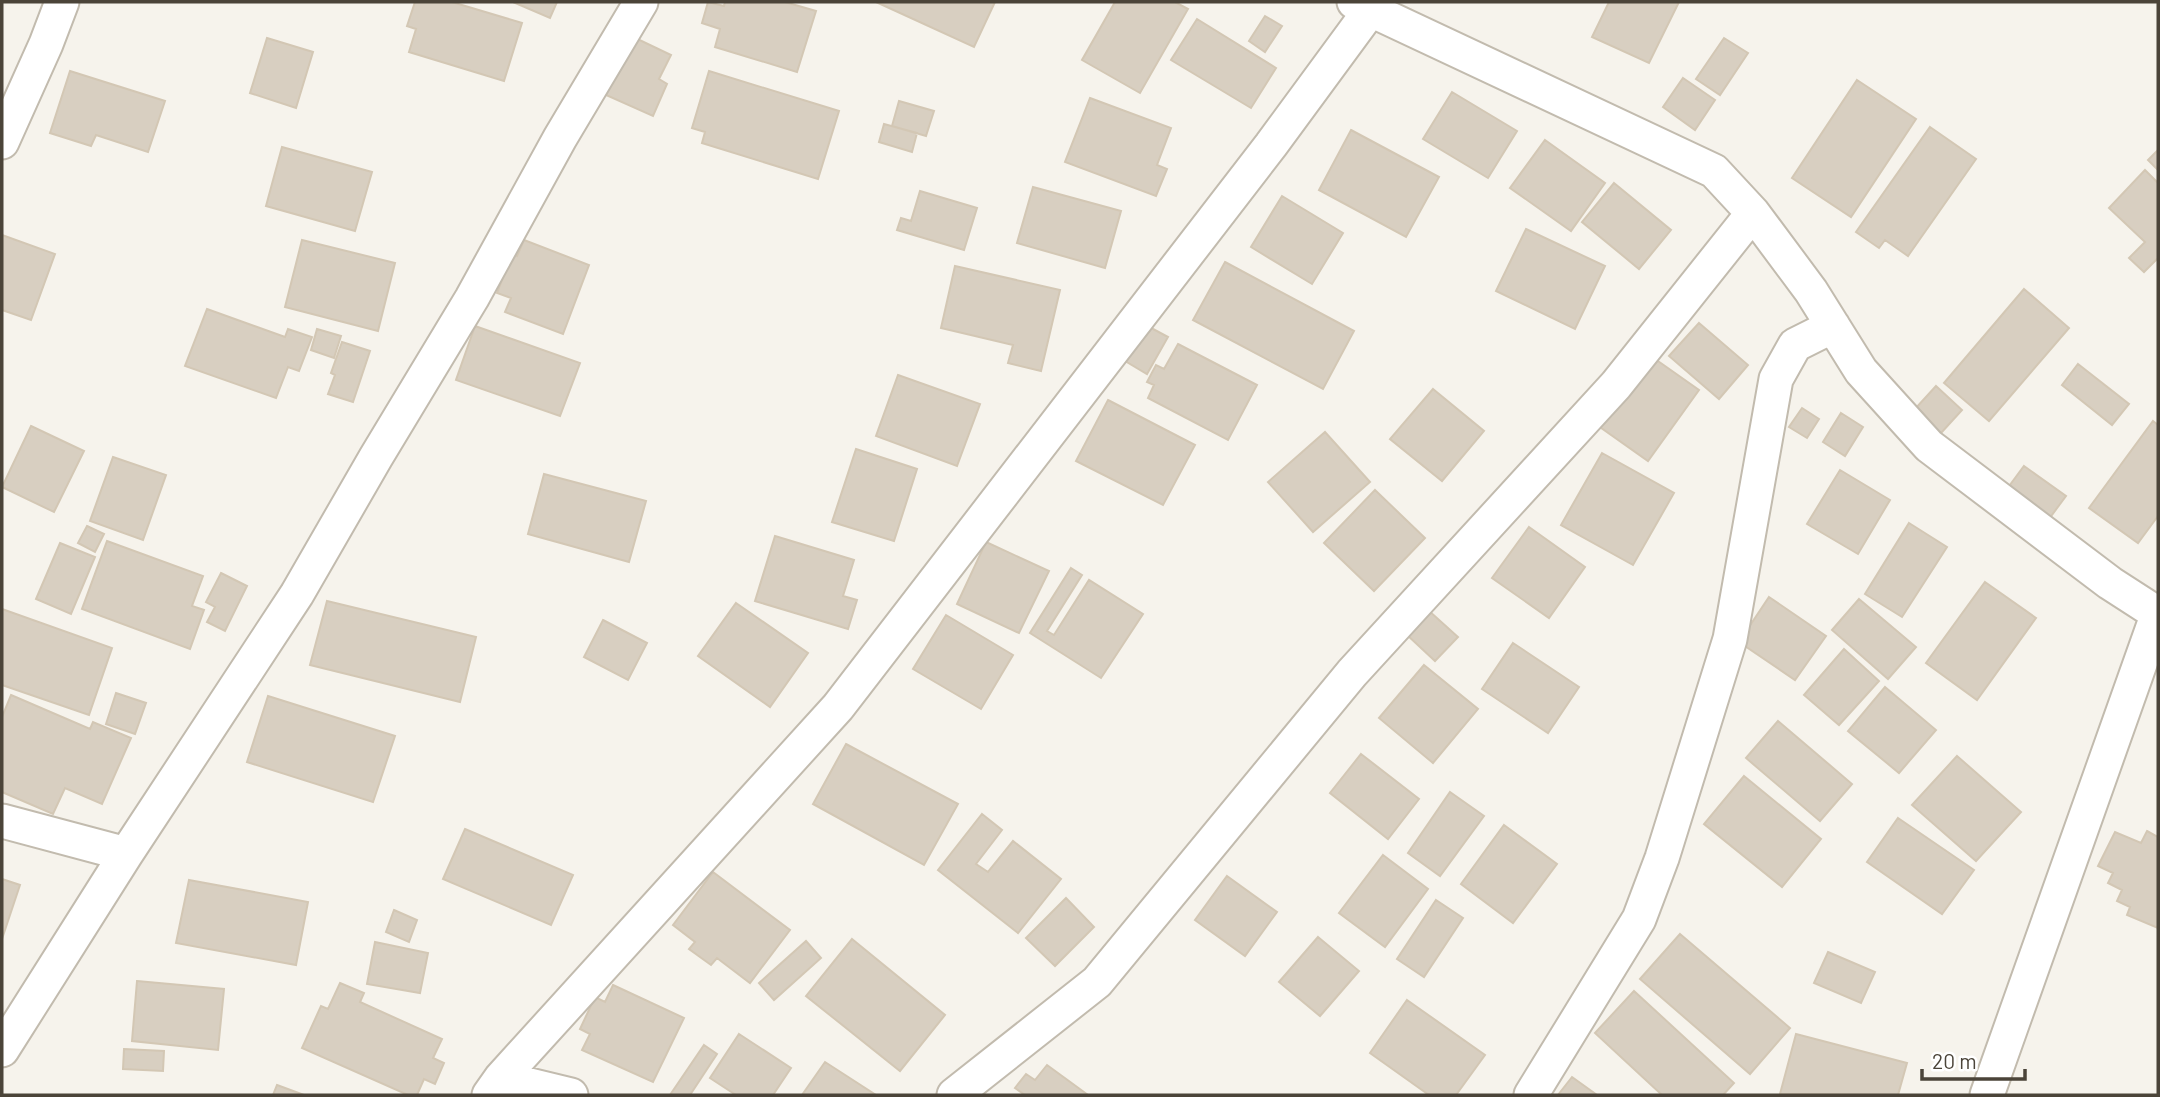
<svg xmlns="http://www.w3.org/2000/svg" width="2160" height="1097" font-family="Barlow,sans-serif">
  <rect width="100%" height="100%" fill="#f6f3ec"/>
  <path fill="#d8cfc1" stroke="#d3c7b4" stroke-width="2" d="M415 2H452L522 23 504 81 409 52 416 29 407 26Z
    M513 2H557L550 18Z
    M708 2 724 6 725 2H785L816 11 797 72 715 47 720 29 702 23Z
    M876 2H995L974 47Z
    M1115 2H1175L1188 9 1140 93 1082 60Z
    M1609 2H1679L1649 63 1592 37Z
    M1265 16 1282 26 1265 52 1249 41Z
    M1197 19 1276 68 1251 108 1171 60Z
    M629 35 671 55 659 79 667 84 653 116 606 95Z
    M267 38 313 52 296 108 250 93Z
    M1724 38 1748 53 1720 95 1696 79Z
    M70 71 165 101 148 152 96 135 91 146 50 133Z
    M709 71 839 111 818 179 702 143 705 132 692 128Z
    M1683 78 1715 100 1695 130 1663 107Z
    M1857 80 1916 119 1851 217 1792 178Z
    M1452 92 1517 131 1488 178 1423 139Z
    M1090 98 1171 128 1157 165 1167 169 1156 196 1065 162Z
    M899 101 934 111 926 136 892 126Z
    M884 124 917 133 912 152 879 142Z
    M1930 127 1976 159 1908 256 1885 240 1879 248 1856 232Z
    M1351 130 1439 177 1406 237 1319 190Z
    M1545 140 1605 183 1571 231 1510 188Z
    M282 147 372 172 355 231 266 206Z
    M2158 150V170L2148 160Z
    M2145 170 2158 183V258L2144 272 2129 258 2145 242 2109 208Z
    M1614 183 1671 230 1639 269 1582 222Z
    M1033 187 1121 211 1105 268 1017 243Z
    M920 191 977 208 964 250 897 230 901 218 911 221Z
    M1282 196 1343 233 1312 284 1251 247Z
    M1526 229 1605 266 1575 329 1496 291Z
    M2 235 55 254 31 320 2 310Z
    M302 240 395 263 378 331 285 307Z
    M524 240 589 265 563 334 505 312 511 298 497 293 512 254 517 256Z
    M1225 262 1354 331 1323 389 1193 320Z
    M955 266 1060 290 1041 371 1008 363 1013 345 941 328Z
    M2024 289 2069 328 1989 421 1944 383Z
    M207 309 285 337 288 329 312 337 299 371 288 367 276 398 185 366Z
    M1140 322 1168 337 1147 374 1120 358Z
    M1699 323 1748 365 1719 399 1669 356Z
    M475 326 580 363 560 416 456 380Z
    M317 329 341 336 334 358 311 350Z
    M342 342 370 351 353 402 328 394 335 375 331 373Z
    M1178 344 1257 385 1228 440 1148 398 1154 385 1147 382 1156 365 1164 369Z
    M1648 354 1699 390 1648 461 1597 425Z
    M2078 364 2129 404 2112 425 2062 385Z
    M898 375 980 404 957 466 876 436Z
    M1936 386 1962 410 1941 433 1915 409Z
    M1433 389 1484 431 1442 481 1390 439Z
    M1108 400 1195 445 1163 505 1076 461Z
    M1802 408 1819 419 1807 438 1789 427Z
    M1841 413 1863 427 1845 456 1823 442Z
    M2153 421 2158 425V516L2138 543 2089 508Z
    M31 426 84 451 54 512 2 487Z
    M1325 432 1370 482 1313 532 1268 482Z
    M856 449 917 469 894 541 832 522Z
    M1602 453 1674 493 1633 565 1561 525Z
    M113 457 166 475 143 540 90 521Z
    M2024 466 2066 496 2046 523 2004 493Z
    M1840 470 1890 500 1858 554 1807 524Z
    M544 474 646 501 629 562 528 534Z
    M1375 490 1425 538 1374 591 1324 543Z
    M1909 523 1947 547 1902 617 1865 594Z
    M87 526 104 534 95 552 78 543Z
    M1529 527 1585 567 1549 618 1492 578Z
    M775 536 854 560 843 596 857 600 848 629 755 601Z
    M107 541 203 576 192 606 204 610 190 649 82 609Z
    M986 542 1049 571 1019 633 957 604Z
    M60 543 95 557 71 614 36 599Z
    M1071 568 1082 575 1047 631 1054 635 1089 580 1143 614 1101 678 1030 633Z
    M221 573 247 586 225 631 207 622 215 607 206 602Z
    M1985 582 2036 618 1977 700 1926 663Z
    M1769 597 1826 636 1795 680 1739 642Z
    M1859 599 1916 647 1888 679 1832 630Z
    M327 601 476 637 460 702 310 665Z
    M736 603 808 653 770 707 698 656Z
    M2 609 112 648 89 715 2 685Z
    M1428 610 1458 637 1435 661 1406 634Z
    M946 615 1013 655 981 709 913 669Z
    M603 620 647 643 628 680 584 657Z
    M1513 643 1579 687 1548 733 1482 689Z
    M1844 649 1879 681 1839 725 1804 695Z
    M1424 665 1478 709 1433 763 1379 718Z
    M1885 687 1936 730 1899 773 1848 731Z
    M116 693 146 703 135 734 106 724Z
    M11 695 90 729 93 722 131 738 102 804 65 788 53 814 2 792V717Z
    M268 696 395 736 373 802 247 762Z
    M1778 721 1852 784 1820 821 1746 758Z
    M846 744 958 804 924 865 813 804Z
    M1361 754 1419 799 1388 839 1330 793Z
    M1957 756 2021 812 1976 861 1912 805Z
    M1744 776 1821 839 1782 887 1704 824Z
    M1450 792 1484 816 1440 876 1408 853Z
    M982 814 1002 830 976 864 988 872 1013 841 1061 879 1018 933 938 870Z
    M1898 818 1974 870 1942 914 1867 862Z
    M1504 825 1557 864 1513 923 1461 884Z
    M465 829 573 875 551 925 443 879Z
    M2147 831 2158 837V928L2127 915 2130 907 2117 901 2122 890 2108 883 2113 873 2098 866 2115 832 2141 843Z
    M1383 855 1428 889 1385 947 1339 913Z
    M713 872 790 930 750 983 717 958 711 965 689 949 695 942 673 925Z
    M1227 876 1277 912 1245 956 1195 920Z
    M2 879 20 885 2 939Z
    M189 880 308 902 296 965 176 943Z
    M1066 898 1094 927 1055 966 1026 938Z
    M1436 900 1463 918 1424 977 1397 959Z
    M394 910 417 920 409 942 386 932Z
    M1680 934 1790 1028 1750 1074 1640 979Z
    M1318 937 1359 971 1320 1016 1279 982Z
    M852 939 945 1015 900 1071 806 996Z
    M806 941 821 958 774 1000 759 983Z
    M375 942 428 953 420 993 367 984Z
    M1828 952 1875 972 1861 1003 1814 983Z
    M137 981 224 989 218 1050 132 1041Z
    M340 983 364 993 360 1002 442 1039 433 1058 444 1063 435 1084 424 1079 417 1095H408L302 1048 321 1006 328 1009Z
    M613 985 684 1018 653 1082 582 1050 590 1034 580 1029 595 997 605 1002Z
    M1634 991 1734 1083 1723 1095H1662L1595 1033Z
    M1407 1000 1485 1055 1456 1095H1429L1370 1053Z
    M739 1034 791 1068 773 1095H736L710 1078Z
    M1796 1034 1907 1063 1898 1095 1780 1094Z
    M704 1045 717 1054 690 1095H670Z
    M124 1049 164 1051 163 1071 123 1069Z
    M825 1062 876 1095H802Z
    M1047 1065 1088 1095H1025L1015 1088 1026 1074 1035 1080Z
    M1572 1077 1597 1095H1558Z
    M277 1085 304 1095H273Z"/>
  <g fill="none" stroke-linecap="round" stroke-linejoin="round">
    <defs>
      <path id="street" d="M1354 2 1714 171 1753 213 1811 291 1861 371 1929 446 2110 583 2158 614
        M2 142 46 44 62 2
        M2 821 126 854
        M2 1050 126 854 297 594 376 457 472 298 560 138 641 2
        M501 1078 571 1095
        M489 1095 501 1078 838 707 1271 145 1371 9
        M954 1095 1097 982 1352 673 1616 385 1753 213
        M1531 1095 1639 919 1662 858 1730 639 1776 379 1795 345 1833 326
        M1987 1095 2158 613"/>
    </defs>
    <use href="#street" stroke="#c2bbae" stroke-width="37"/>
    <use href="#street" stroke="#fff" stroke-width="33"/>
  </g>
  <rect width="2160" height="1097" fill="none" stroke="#4b4439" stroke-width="7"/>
  <path d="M1922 1069v10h103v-10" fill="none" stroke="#4b4439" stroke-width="3.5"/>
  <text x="1932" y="1069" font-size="21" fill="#4b4439" stroke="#ffffff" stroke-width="5" paint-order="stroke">20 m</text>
</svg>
